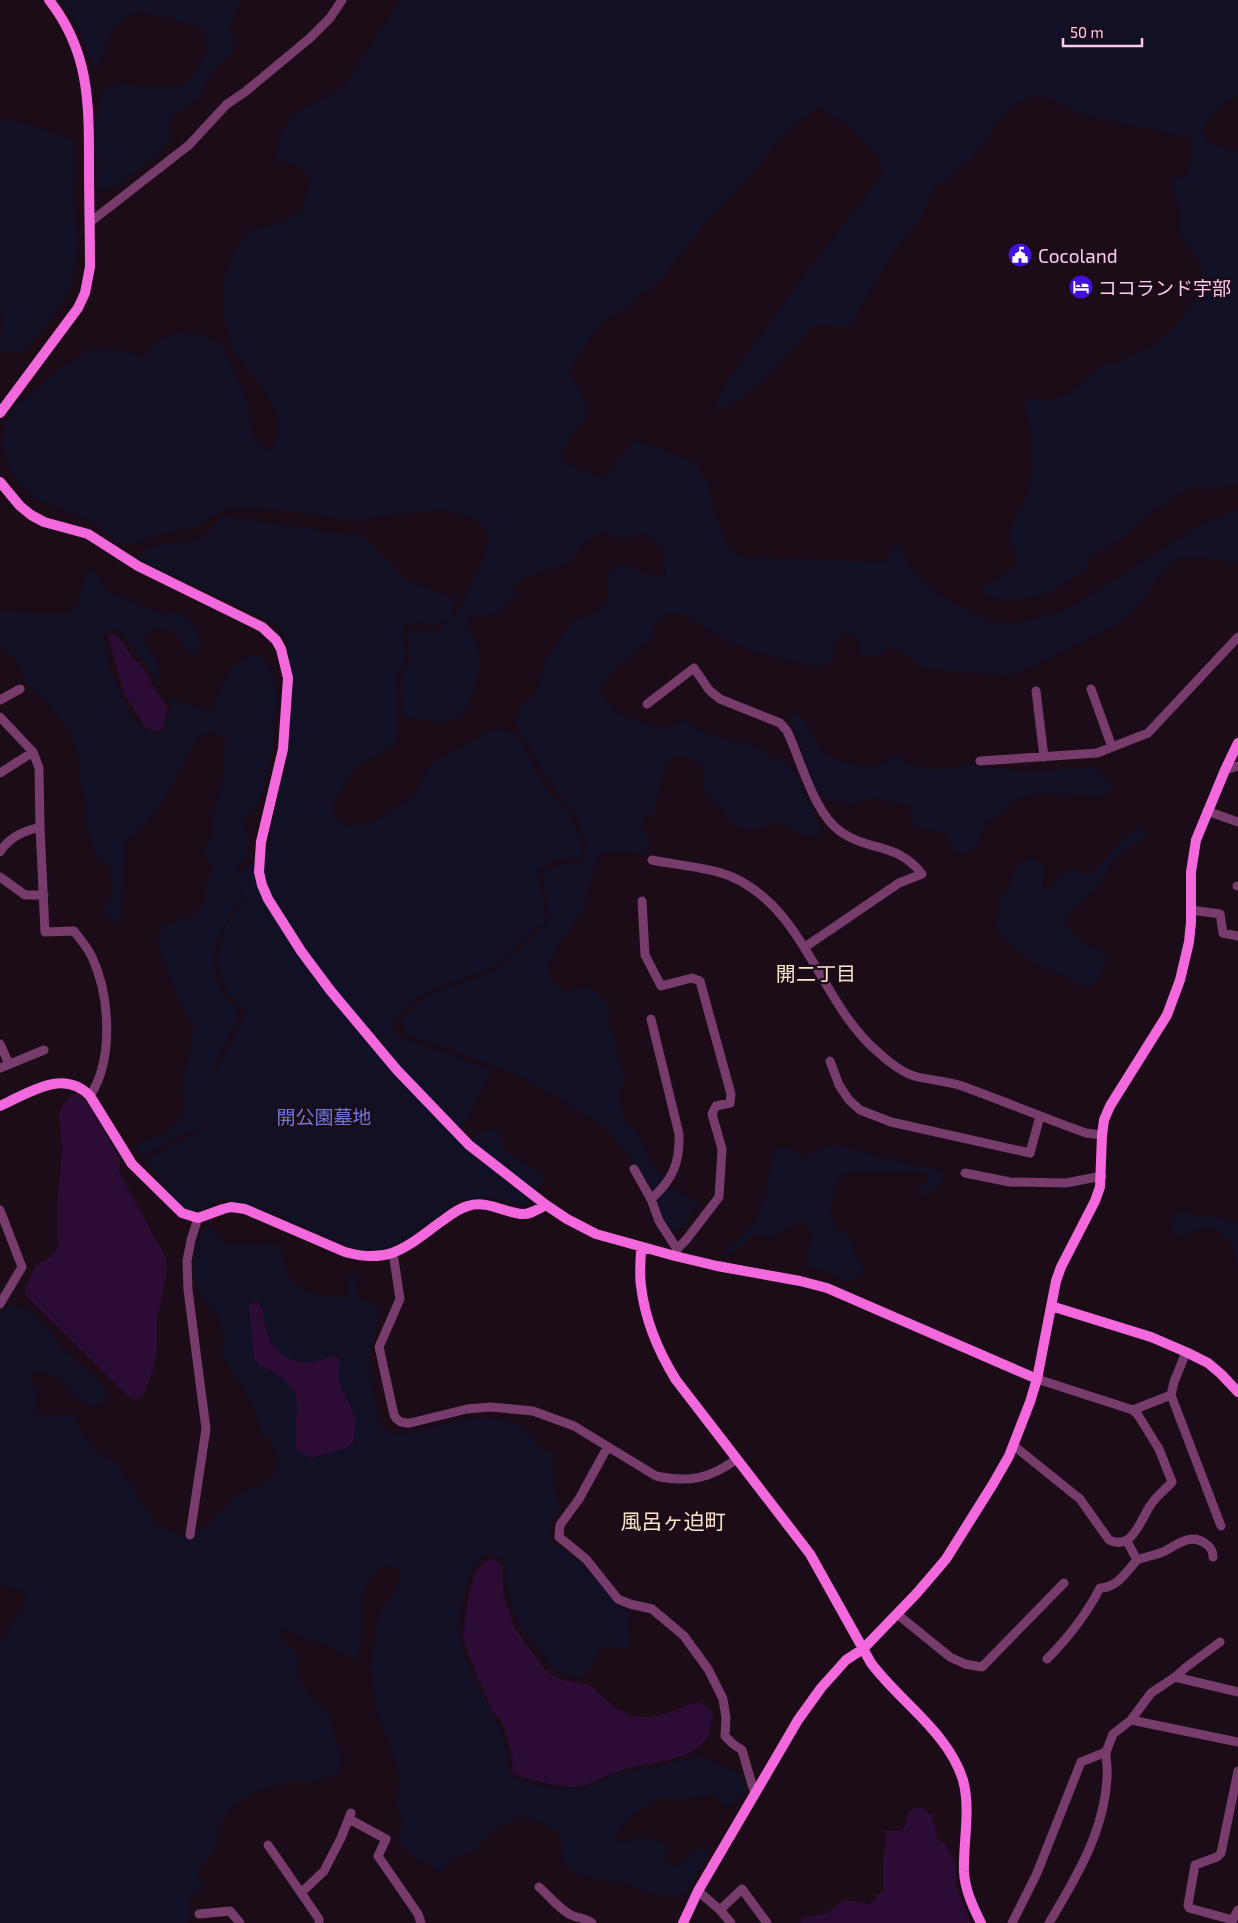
<svg xmlns="http://www.w3.org/2000/svg" width="1238" height="1923" font-family="'Exo 2','Noto Sans JP',sans-serif">
  <rect width="100%" height="100%" fill="#1b0c17"/>
  <path fill="#121025" fill-rule="evenodd" d="M60 0H242L229 25 235 46 224 61 212 71 200 98 169 118 170 139 159 154 117 185 97 191 96 124 102 90 119 84 178 87 193 78 207 51 204 29 172 19 141 12 126 16 113 30 95 72C86 47 77 21 60 0Z
    M400 0H1238V95C1222 104 1212 114 1202 130L1207 142 1238 152V485L1211 489 1190 488 1144 517 1124 537 1090 557 1084 571 1046 595 1011 601 985 596 981 589 1018 565 1009 536 1011 526 1024 503 1032 472V440L1024 405 1029 398 1047 401 1068 394 1105 362C1123 364 1122 358 1137 352 1144 349 1152 346 1158 342 1179 325 1204 296 1201 267 1199 256 1187 243 1179 237 1181 213 1180 204 1170 182L1172 177 1187 178 1194 144 1190 138 1082 115 1055 100 1035 96 1012 106 998 121 985 142 977 148 971 160 959 165 948 180 936 184 923 214 894 252 848 327 812 326C788 353 747 403 712 412L725 385 808 270 883 175 879 157 852 128 818 107 789 129 738 189 708 220 661 279 621 312 605 319 590 338 570 371 589 411 560 453 563 463 604 478 630 445 636 440 699 464 700 474 708 482 713 508 727 544 740 557 886 562 895 543 901 549 910 566 933 591 987 621 1018 623 1066 610 1197 527 1238 509V563L1198 557H1179L1162 574 1133 610 1116 625 1031 668 1009 676 923 669 906 653 887 647 877 656H861L860 646 855 635 843 633 833 645V661L816 668 749 650 721 638 686 615 666 614 653 626V637L611 672 599 691 616 712 639 722 667 728 687 720 697 730 739 743H751L769 756 786 763 795 771 821 830 817 837 804 836 786 825 777 822C730 846 735 815 705 794L702 767 690 757 673 758 665 765 654 814 645 816 642 832 649 838 646 855 628 852 599 853 582 914 561 939 548 966 552 983 566 991 590 987 610 1006 608 1026 615 1037 618 1060 626 1077 619 1094 625 1122 637 1131 650 1162 672 1187 682 1194 699 1202 685 1226 666 1235 650 1185 610 1131 562 1100 523 1078 457 1052 405 1034 401 1023 403 1017 421 1001 434 992 492 972 550 921 542 872 555 866 582 861 587 846 577 818 550 783 514 722 522 704 537 693 545 662 571 622 596 612 608 601 607 575 621 563 651 575 666 576 662 547 645 534 621 540 601 532 586 542 569 563 521 579 512 586 516 596 506 603 503 610 489 615 470 616 466 627C492 654 476 689 461 718L442 723 422 719 402 718 401 678 409 660 408 630 413 629 436 632 460 610 471 584 481 566 489 534 474 518 443 510 380 516 358 522 298 512 255 508 226 509 194 528 154 536 133 544 118 543 97 524 58 507 34 499 14 477 2 449 3 428 12 409 67 364 89 350 111 349 145 356 153 343 178 332 200 334 222 345 246 397 253 436 270 452 278 437 277 412 258 382 234 353 223 318V283L233 253 251 228 277 225 301 211 310 178 296 164 275 162 280 136 293 114 344 87Z
    M0 118 34 126 75 140 74 196 78 244 72 283 60 308 24 351 0 352 2 309 0 308Z
    M224 516 330 532 361 534 406 580 456 599 450 618 432 626 419 622 405 625 402 631 407 657 397 672 398 741 382 754 357 765 335 800 333 816 346 826 372 822 411 799 432 763 495 728 517 733 549 794 567 808 584 849 580 858 553 861 537 870 547 920 490 969 428 991 399 1014 392 1026 399 1037 492 1070 461 1130 470 1139 488 1128 502 1132V1149L545 1177 539 1191 526 1204H516L490 1198 460 1200 409 1237 382 1251 355 1249 264 1210 239 1203 220 1200 205 1209 191 1211 177 1202 145 1160 209 1125 176 1137 146 1155 136 1150 138 1143 166 1133 180 1120 184 1107 182 1090 192 1042 193 1026 177 996 161 955 158 939 163 927 176 920 193 917 205 905V889L212 866 202 853 213 833C207 815 219 802 222 785 224 769 224 754 225 738L214 732 200 734C178 772 161 817 124 843L125 859 121 922H112L103 912 111 895 110 866 95 856 91 837 85 826 86 800 81 787 78 756 71 733 44 699 27 684 16 660 0 646V609L35 613H71L78 606 87 568 96 573 107 591 165 615 177 611C191 618 196 629 201 643L196 654 188 652C180 635 172 630 154 627L145 638 146 648 157 660 160 678 157 682 150 670 117 629 107 630 104 637 110 668 126 707 140 728 156 735C167 728 170 718 171 705L164 696 181 703 212 711C220 689 231 651 262 656L274 676 277 698 273 750 259 802 242 822 248 833 247 858 234 871 235 874 265 856 288 756 293 676 287 645 280 628 261 617 138 559 144 548 202 539ZM238 882 246 900 225 926 217 965 231 1000 246 1011 219 1066 217 1075C213 1059 232 1032 239 1017 236 1007 229 1003 224 995 202 956 219 931 243 899Z
    M796 713 806 724 822 750 839 761 867 767 885 763 896 753 905 764 932 769H948L970 764 1024 771 1095 767 1106 777 1113 789 1104 796 1041 794 1017 799 1000 814 984 824 979 845 965 854 954 853 947 835 938 831 915 828 911 822 910 806 872 798 852 805 828 800 816 791 800 745 789 722 788 714Z
    M1144 827 1146 835 1138 843 1121 853 1110 863 1106 875 1094 892 1073 908 1064 922C1075 939 1086 947 1106 951 1106 965 1101 979 1089 987L1081 986 1066 976 1037 965 1001 938 995 922 999 913V895L1006 894 1010 889 1012 875 1019 863 1034 857 1044 865 1043 889 1051 888 1067 870 1073 869 1089 875 1098 868 1125 836Z
    M841 1145 878 1156 938 1170 944 1173C941 1188 934 1192 920 1197V1189L929 1180 924 1172H843L836 1182 830 1214 836 1228 847 1234 853 1245 855 1257 864 1265 861 1275 847 1282 837 1276 807 1266 812 1233 806 1223 793 1225 771 1238 753 1235 728 1256 721 1258 720 1255C733 1244 750 1231 758 1216 768 1195 768 1169 775 1148L787 1146 804 1158 825 1146Z
    M1185 1210 1194 1216C1211 1213 1222 1221 1238 1223V1268L1232 1242 1217 1229 1205 1227 1179 1237 1171 1228 1174 1214Z
    M210 1226 226 1245 242 1243 258 1245 270 1243 279 1245 290 1280 312 1294 347 1298 348 1275H356L358 1298 378 1304C383 1321 371 1337 370 1354 368 1377 377 1406 381 1428L396 1435 481 1417 502 1419 520 1425 543 1451 552 1450 553 1485 560 1506 549 1527 550 1541C561 1549 572 1556 582 1564 599 1579 611 1599 629 1612 627 1625 631 1635 630 1648 620 1651 610 1646 600 1648L593 1664 585 1677C556 1677 555 1671 539 1650 535 1643 529 1638 524 1632 509 1612 506 1584 504 1559L496 1555 485 1554C471 1568 466 1581 463 1601 462 1608 459 1616 459 1624 460 1661 484 1694 499 1726 506 1741 508 1759 509 1775L534 1785 563 1789 586 1787 616 1775 701 1756 724 1767 742 1774 747 1791 730 1807 719 1802 716 1794 675 1801 661 1798C640 1809 626 1817 614 1839L625 1844 640 1836 664 1843 667 1851 664 1862 675 1868 692 1852 704 1847 709 1853 687 1893 668 1897 648 1893 630 1884 593 1879 576 1873 562 1861 560 1833 538 1821 522 1816 485 1836 477 1849 466 1855 452 1856 448 1865 441 1872 416 1858 399 1841 402 1821 396 1805 399 1783 396 1762 377 1712 372 1686 370 1667 379 1613 398 1587 400 1568 381 1565 370 1576 361 1602V1638L357 1661 321 1643 312 1642 279 1627 281 1639 297 1653V1675L314 1702 328 1711 342 1761 338 1775 310 1782H289L253 1793 233 1806 218 1827 214 1853 195 1872 204 1884 189 1900 190 1917 188 1923H0V1644L23 1607 26 1594 21 1589 0 1586V1313L10 1304 31 1310 47 1328 65 1352 97 1378 108 1397 103 1405 87 1406 74 1396 57 1377 42 1372 30 1373 37 1398 33 1418 52 1415H75L79 1428 96 1452 116 1462 156 1525 180 1535 205 1529 235 1496 263 1484 274 1475 279 1463 270 1438 260 1433 258 1417 251 1401 222 1356 223 1338 218 1315 210 1308 198 1290 193 1271V1251L200 1234Z"/>
  <path fill="#2c0b35" d="M113 634 119 638 132 657 145 670 151 683 168 709 166 719 161 730 153 731 144 726 123 692 109 639V635Z
    M71 1094H78L90 1105 120 1160 119 1172 166 1258V1277L157 1320V1350L153 1371 142 1397 133 1401 26 1296 25 1288 36 1266 54 1254 58 1244V1198L62 1149 59 1116 61 1108Z
    M256 1301 263 1309C263 1335 277 1364 308 1362 319 1362 329 1355 338 1357L340 1366 338 1379 351 1407 356 1422 353 1442 347 1448 311 1458 296 1448C293 1432 300 1405 295 1393 293 1389 288 1384 285 1381 278 1374 270 1369 261 1367L254 1359 249 1305Z
    M495 1559 502 1568 503 1593 514 1627 546 1671 562 1680 587 1684 595 1689 614 1707 632 1716 651 1717 671 1712 690 1704 700 1702 709 1709 713 1716C711 1725 710 1737 702 1744 683 1762 649 1762 625 1769 609 1773 588 1788 571 1787 554 1786 527 1780 511 1772L513 1761 507 1736 500 1720 492 1710 468 1655 463 1636 469 1592 475 1573 486 1560Z
    M914 1808H924L932 1817 938 1840 946 1843 947 1849 956 1864V1885L971 1923H800L802 1917 823 1915 845 1900 870 1904 883 1889V1860L886 1840 885 1835 886 1830 900 1831 906 1825 907 1814Z"/>
  <g fill="none" stroke-linecap="round" stroke-linejoin="round">
    <path stroke="#773b6c" stroke-width="9" d="M89 223 189 145 227 104 245 92 310 38 330 18 342 0
      M1091 689 1112 747
      M1036 691 1044 757
      M0 700 20 689
      M647 704 694 668 709 690 720 699 780 723 787 731C801 760 814 814 841 832 870 852 897 842 922 874L899 883 805 947
      M0 717 33 752 39 768 40 827 45 932 74 931C80 939 88 948 92 957 110 996 114 1059 90 1096
      M980 761 1097 753 1148 733 1238 637
      M1225 770 1238 766
      M0 773 33 752
      M1207 811 1238 822
      M0 852C9 837 24 831 40 827
      M652 860C676 865 708 867 730 876 807 909 819 1003 879 1053 889 1062 901 1072 914 1076 929 1080 946 1081 962 1086 1003 1101 1044 1118 1086 1133L1102 1135
      M0 877 25 895H44
      M1237 886H1238
      M642 901 645 955 661 986 692 978 700 981 731 1094 730 1103 716 1106 712 1114 722 1149 719 1197 686 1240 677 1249 675 1256
      M1191 910 1220 914 1223 933 1238 936
      M651 1019 679 1134C680 1162 673 1180 651 1199
      M0 1044 9 1064
      M830 1061 839 1085 849 1100 860 1110 891 1122 1030 1153 1040 1116
      M0 1068 44 1050
      M634 1169 651 1199 659 1221 677 1249
      M965 1173 1010 1182 1066 1183 1102 1176
      M0 1210 22 1267 0 1304
      M393 1253 400 1299 379 1347 394 1415C398 1422 402 1423 410 1423L467 1409 491 1407 533 1411 574 1426 656 1476C689 1483 709 1479 737 1459
      M1186 1352 1174 1382 1171 1395 1221 1526
      M1037 1379 1133 1410 1171 1395
      M1013 1445 1080 1499 1109 1540C1132 1551 1140 1521 1150 1506 1155 1497 1165 1490 1172 1482L1159 1449 1138 1415 1133 1410
      M607 1448 579 1499 560 1525 559 1537 586 1559 618 1599 630 1604 652 1609 684 1636 708 1669 723 1699 726 1718 725 1736 733 1744 742 1750 753 1788 756 1792
      M190 1535 206 1429 188 1290 187 1261 191 1240 198 1218
      M1137 1560C1145 1557 1155 1555 1163 1552 1177 1545 1191 1532 1206 1544 1211 1547 1213 1552 1213 1557
      M897 1614 950 1657 965 1664 982 1667 1064 1583
      M1047 1659C1068 1638 1086 1615 1100 1588 1117 1588 1126 1572 1137 1560L1127 1541
      M1175 1677 1238 1692
      M1131 1720 1238 1742
      M349 1819 386 1839 378 1856 418 1914 421 1923
      M268 1845 319 1919V1923
      M539 1887C549 1896 558 1907 569 1914 577 1919 585 1917 592 1923
      M698 1891 720 1910 731 1923
      M302 1892 324 1871 341 1838 351 1813
      M720 1910 742 1889 767 1923
      M199 1914 230 1911 240 1923
      M1233 1920 1189 1908 1188 1905 1195 1865 1217 1857 1221 1853 1238 1771
      M1012 1923 1037 1873 1081 1762 1106 1752 1113 1734 1131 1720 1151 1693 1175 1677 1185 1668 1220 1642
      M1049 1923C1076 1878 1104 1832 1107 1778 1108 1770 1106 1760 1106 1752
      M1231 1923 1238 1910"/>
    <path stroke="#f468dd" stroke-width="10" d="M0 413 78 308 85 293 90 267C90 233 89 200 89 167 89 104 90 52 49 0
      M0 482 20 506 31 515 44 522 88 534 138 566 262 627 276 640 281 649 288 678 283 749 261 842 259 872 262 885 268 899 301 951 330 990 397 1070 469 1145 546 1205 567 1219 596 1234 675 1256 717 1266 800 1281 827 1288 1037 1379
      M0 1106C29 1093 63 1068 90 1096L132 1164 182 1213 198 1218 223 1209 231 1207 245 1209 345 1252C391 1265 407 1246 442 1221 450 1215 459 1208 468 1206 487 1200 503 1212 521 1214 530 1215 538 1209 546 1205
      M641 1247C641 1259 639 1273 641 1286 645 1320 658 1351 676 1380L810 1554 871 1663C900 1702 948 1732 963 1780 971 1810 963 1842 964 1872 965 1890 973 1907 981 1923
      M1051 1306 1151 1337 1186 1352 1208 1363 1221 1374 1238 1392
      M683 1923 698 1891 798 1720 821 1688 846 1660 863 1649 917 1593 946 1559 993 1484 1009 1456 1030 1402 1037 1379 1056 1281 1061 1267 1095 1201 1100 1187 1102 1135 1104 1120 1110 1106 1167 1015 1180 980 1189 942 1191 922V872L1196 840 1225 770 1238 743"/>
  </g>
  <defs>
    <symbol id="civic-disc" viewBox="-11 -11 22 22"><circle r="9.5" fill="#4310e2" stroke="#1b0c17"/><path d="M-.6-6.5H3V-4.5H.6V-3L4-1V1h2V6H-6V1h2V-1L-.6-3ZM-1.2 2.5V6h2.4V2.5Z" fill="#fff"/></symbol>
    <symbol id="hotel-disc" viewBox="-11 -11 22 22"><circle r="9.5" fill="#4310e2" stroke="#1b0c17"/><path d="M-6-4.5h1.5V1H6V5H4.5V3h-9V5H-6ZM-4 0a1.8 1.8 0 1 1 3.6 0ZM.5 0V-2.5h3Q6-2.5 6 0Z" fill="#fff"/></symbol>
  </defs>
  <g fill-rule="evenodd">
    <use href="#civic-disc" x="1006" y="241" width="28" height="28"/>
    <use href="#hotel-disc" x="1067" y="273" width="28" height="28"/>
  </g>
  <g text-anchor="middle" dominant-baseline="central" stroke-width="4.5" stroke-linejoin="round" paint-order="stroke">
    <g font-size="19" fill="#fbcaef" stroke="#1b0c17" text-anchor="start">
      <text x="1038" y="255">Cocoland</text>
      <text x="1098" y="287">ココランド宇部</text>
    </g>
    <g font-size="19" fill="#6d79d9" stroke="#1b0c17">
      <text x="324" y="1116">開公園墓地</text>
    </g>
    <g font-size="20" fill="#fbe4cc" stroke="#1b0c17">
      <text x="816" y="973">開二丁目</text>
    </g>
    <g font-size="21" fill="#fbe4cc" stroke="#1b0c17">
      <text x="673" y="1520">風呂ヶ迫町</text>
    </g>
  </g>
  <path d="M1063 38v8h79v-8" fill="none" stroke="#fbcaef" stroke-width="2.5"/>
  <text x="1070" y="38" font-size="15" fill="#fbcaef" stroke="#1b0c17" stroke-width="4" paint-order="stroke">50 m</text>
</svg>
